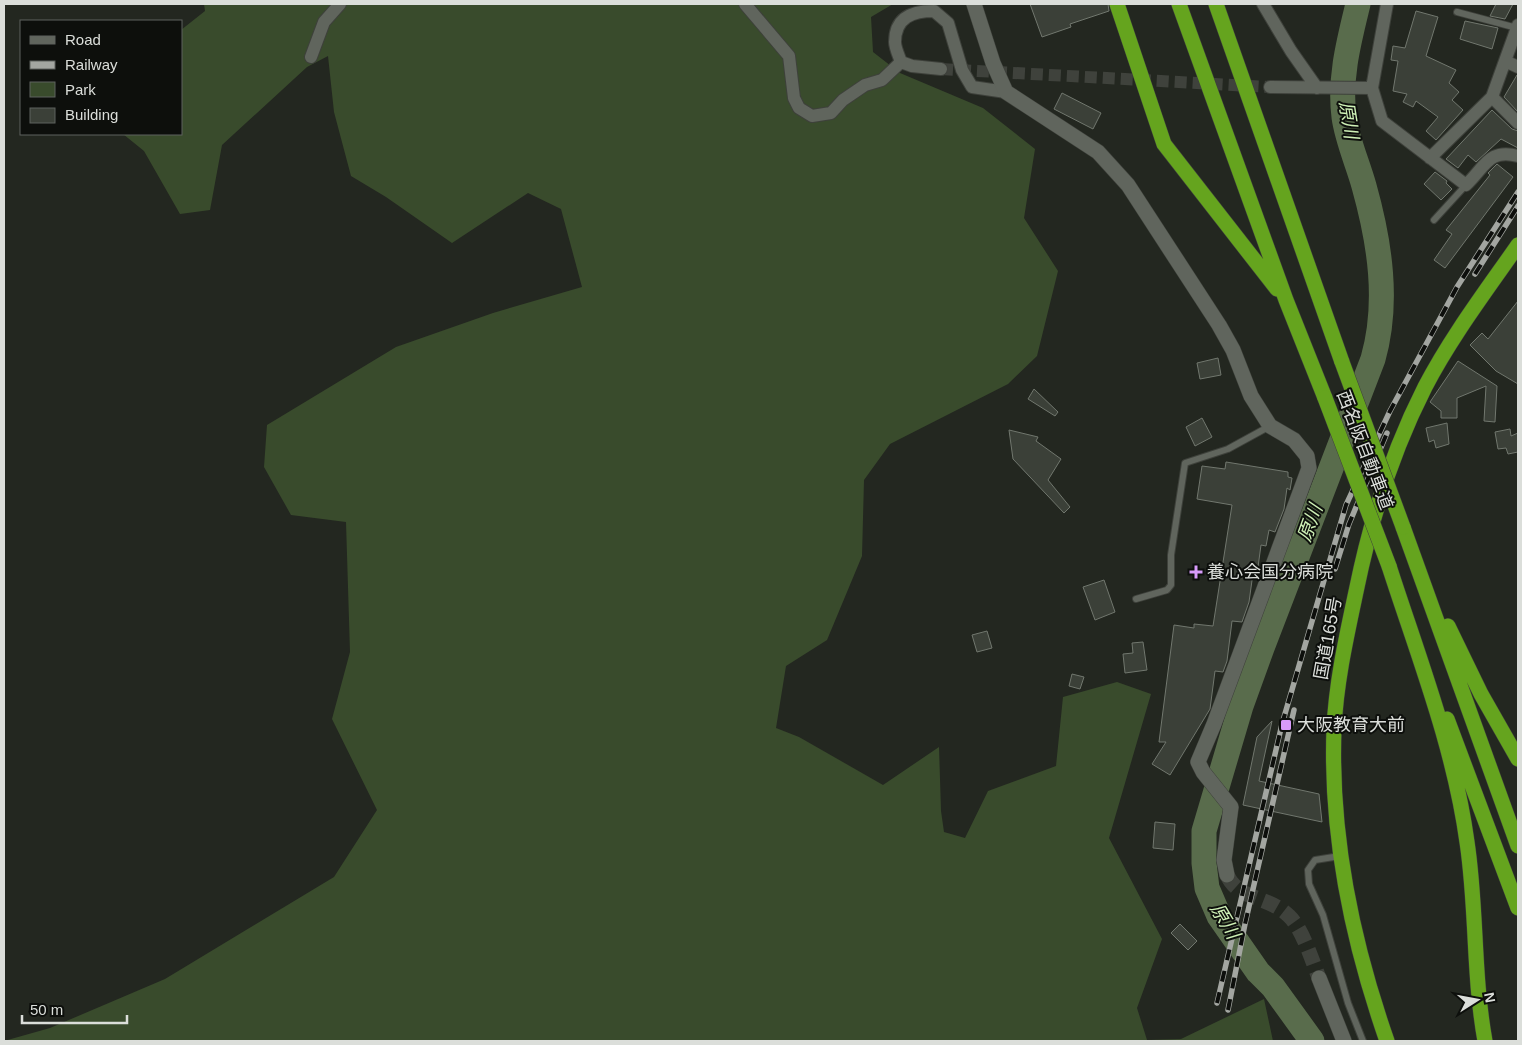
<svg xmlns="http://www.w3.org/2000/svg" width="1522" height="1045" font-family="Helvetica,'Noto Sans JP',sans-serif">
  <rect width="100%" height="100%" fill="#232720"/>
  <path fill="#394b2c" d="M204 4H893L871 17 873 52 900 73 983 108 1035 149 1024 218 1058 271 1037 356 1008 384 890 444 864 480 862 556 827 640 786 666 776 728 799 737 883 785 939 747 941 811 944 832 965 838 988 791 1056 766 1063 697 1117 682 1151 694 1109 838 1162 939 1137 1008 1147 1040 1181 1039 1264 999 1273 1041H4L50 1028 165 979 334 877 377 810 332 719 350 652 346 522 291 515 264 467 267 425 396 347 493 313 582 287 561 209 528 193 452 243 386 197 351 176 334 112 328 56 307 67 222 145 210 210 180 214 144 151 123 134H181V30L205 11Z"/>
  <g fill="none" stroke-linecap="round" stroke-linejoin="round">
    <path stroke="#596c4c" stroke-width="25" d="M1312 1041 1273 987 1258 972 1219 916 1207 888 1204 863V831L1241 706 1262 648 1373 359C1389 303 1380 243 1364 186 1358 164 1347 140 1344 117 1339 78 1349 41 1358 4"/>
  </g>
  <path fill="#3b4038" stroke="#71776e" d="M1030 4H1108L1109 11 1070 24 1071 27 1042 37Z
    M1496 4H1513L1505 19 1490 16Z
    M1416 11 1438 17 1426 56 1456 70 1449 83 1459 92 1452 100 1463 110 1436 140 1426 131 1438 117 1416 101 1413 107 1403 102 1407 94 1393 91 1398 61 1391 60 1393 46 1405 48Z
    M1465 21 1498 28 1492 49 1460 39Z
    M1517 75H1518V112L1504 97Z
    M1062 93 1101 113 1093 129 1054 109Z
    M1492 110 1512 129 1518 131V148L1501 139 1476 162 1468 155 1458 168 1446 159Z
    M1497 164 1513 177 1445 268 1434 260 1452 234 1446 230 1490 175 1488 173Z
    M1435 172 1447 181 1446 183 1452 189 1441 200 1424 184Z
    M1518 301V384L1496 371 1470 345 1482 333 1488 339Z
    M1218 358 1221 375 1200 379 1197 363Z
    M1458 361 1497 386 1495 422 1484 421 1486 386 1457 398V418H1441V411L1430 402Z
    M1034 389 1058 412 1055 416 1028 399Z
    M1202 418 1212 437 1195 446 1186 427Z
    M1447 423 1449 444 1436 448 1434 440 1429 442 1426 428Z
    M1510 429 1511 436 1518 433V452L1508 454 1506 448 1498 449 1495 432Z
    M1009 430 1038 437 1036 441 1061 459 1048 480 1070 507 1064 513 1013 459Z
    M1226 462 1288 472V477L1292 478 1290 490 1287 488 1284 509 1275 532 1269 530 1266 546 1261 545 1258 567 1254 566 1249 602 1242 622 1232 621 1227 661 1223 672 1215 671 1210 709 1170 775 1152 764 1166 742H1159L1174 625 1194 628V624L1213 626 1232 505 1197 499 1202 466 1225 469Z
    M1104 580 1115 612 1095 620 1083 587Z
    M987 631 992 648 977 652 972 635Z
    M1143 642 1147 670 1125 673 1123 654 1133 653 1132 643Z
    M1072 674 1084 677 1080 689 1069 686Z
    M1272 721 1259 781 1319 794 1322 822 1243 805 1257 737Z
    M1155 822 1175 824 1173 850 1153 848Z
    M1180 924 1197 941 1188 950 1171 933Z"/>
  <g fill="none" stroke-linecap="round" stroke-linejoin="round">
    <path stroke="#3f423c" stroke-width="12" stroke-dasharray="12 6" stroke-linecap="butt" d="M941 69 1270 87"/>
    <path stroke="#3f423c" stroke-width="15" stroke-dasharray="15 8" stroke-linecap="butt" d="M1227 875C1239 901 1268 895 1289 916 1302 928 1312 960 1319 978"/>
    <defs>
      <path id="lane" d="M1457 12 1517 28
        M1434 220 1466 185
        M1136 599 1167 590 1171 585V555L1185 463 1228 449 1270 426
        M1340 856 1315 860 1308 870 1309 884 1323 915 1348 1003 1363 1041"/>
      <path id="street" d="M745 4 789 56 794 98 799 108 812 116 831 113 843 100 865 85 882 80 901 62
        M1263 4 1291 51 1317 88
        M1387 4 1372 88 1382 121 1466 185C1485 167 1489 148 1518 156
        M311 57 324 22 340 4
        M1505 61 1518 67
        M941 69 912 66 901 62C899 56 895 48 895 42 895 17 913 11 934 11L948 23 962 70 972 87 1006 92
        M1270 87 1372 88
        M1492 97 1518 123
        M1430 158 1492 97 1518 25"/>
      <path id="secondary" d="M974 4 993 63 1006 92 1098 152 1128 185 1219 325 1233 350 1251 396 1270 426 1294 440 1307 456 1309 468 1214 724 1198 762 1203 772 1231 807 1224 860 1227 875
        M1319 978 1344 1041"/>
      <path id="highway" d="M1117 4 1164 144 1277 289
        M1179 4 1286 300 1325 398
        M1216 4 1342 362
        M1403 527 1518 846
        M1389 566C1418 656 1454 747 1467 842 1477 908 1473 975 1485 1041
        M1448 626 1481 694 1518 759
        M1447 719 1518 908
        M1387 1041C1352 941 1330 836 1334 729 1336 682 1347 634 1357 587 1371 519 1393 450 1425 387 1451 337 1486 291 1518 245"/>
    </defs>
    <use href="#lane" stroke="#3e413b" stroke-width="8"/>
    <use href="#street" stroke="#3e413b" stroke-width="14"/>
    <use href="#secondary" stroke="#3e413b" stroke-width="16"/>
    <use href="#highway" stroke="#3e413b" stroke-width="16"/>
    <use href="#lane" stroke="#60655d" stroke-width="6"/>
    <use href="#street" stroke="#60655d" stroke-width="12"/>
    <use href="#secondary" stroke="#60655d" stroke-width="15"/>
    <use href="#highway" stroke="#65a41e" stroke-width="15"/>
    <defs>
      <path id="rail" d="M1475 274 1518 206
        M1335 569 1349 524 1387 433
        M1217 1003 1282 724 1346 505 1390 411 1457 287 1518 192
        M1228 1010 1245 924 1294 710"/>
    </defs>
    <use href="#rail" stroke="#a3a6a1" stroke-width="5.5"/>
    <use href="#rail" stroke="#0d0f0c" stroke-width="4" stroke-dasharray="11" stroke-linecap="butt"/>
    <defs>
      <path id="highway-bridge" d="M1342 362 1403 527
        M1325 398 1389 566"/>
    </defs>
    <use href="#highway-bridge" stroke="#3e413b" stroke-width="16" stroke-linecap="butt"/>
    <use href="#highway-bridge" stroke="#65a41e" stroke-width="15"/>
  </g>
  <g fill="#d79bf9" stroke="#0d0f0c" stroke-width="2">
    <path d="M1193.5 564.5h5v5h5v5h-5v5h-5v-5h-5v-5h5z"/>
    <rect x="1280" y="719" width="12" height="12" rx="2.5"/>
  </g>
  <g text-anchor="middle" dominant-baseline="central" stroke-width="4" stroke-linejoin="round" paint-order="stroke">
    <g font-size="18" fill="#dbdeda" stroke="#0d0f0c">
      <text transform="translate(1365 450) rotate(69)">西名阪自動車道</text>
      <text transform="translate(1328 638) rotate(-80)">国道165号</text>
    </g>
    <g font-size="18" fill="#dbdeda" stroke="#0d0f0c" text-anchor="start">
      <text x="1207" y="572">養心会国分病院</text>
      <text x="1297" y="725">大阪教育大前</text>
    </g>
    <g font-size="19" font-style="italic" fill="#cff1b7" stroke="#0d0f0c">
      <text transform="translate(1349 120) rotate(81)">原川</text>
      <text transform="translate(1310 523) rotate(-70)">原川</text>
      <text transform="translate(1225 921) rotate(59)">原川</text>
    </g>
  </g>
  <rect width="1522" height="1045" fill="none" stroke="#dbdeda" stroke-width="10"/>
  <rect x="20" y="20" width="162" height="115" fill="#0d0f0c" stroke="#5f625e"/>
  <rect x="30" y="36" width="25" height="8" fill="#60655d" stroke="#5f625e"/>
  <text x="65" y="45" font-size="15" fill="#dbdeda">Road</text>
  <rect x="30" y="61" width="25" height="8" fill="#a3a6a1" stroke="#5f625e"/>
  <text x="65" y="70" font-size="15" fill="#dbdeda">Railway</text>
  <rect x="30" y="82" width="25" height="15" fill="#394b2c" stroke="#5f625e"/>
  <text x="65" y="95" font-size="15" fill="#dbdeda">Park</text>
  <rect x="30" y="108" width="25" height="15" fill="#3b4038" stroke="#5f625e"/>
  <text x="65" y="120" font-size="15" fill="#dbdeda">Building</text>
  <g transform="translate(1477 1000) rotate(79)" stroke="#0d0f0c" stroke-width="4" paint-order="stroke">
  <path d="M0-4L9 19L0 12L-9 19Z" fill="#dbdeda"/>
  <text y="-8" font-size="14" font-weight="bold" text-anchor="middle" fill="#dbdeda">N</text>
  </g>
  <path d="M22 1015v8h105v-8" fill="none" stroke="#dbdeda" stroke-width="2.5"/>
  <text x="30" y="1015" font-size="15" fill="#dbdeda" stroke="#0d0f0c" stroke-width="4" paint-order="stroke">50 m</text>
</svg>
